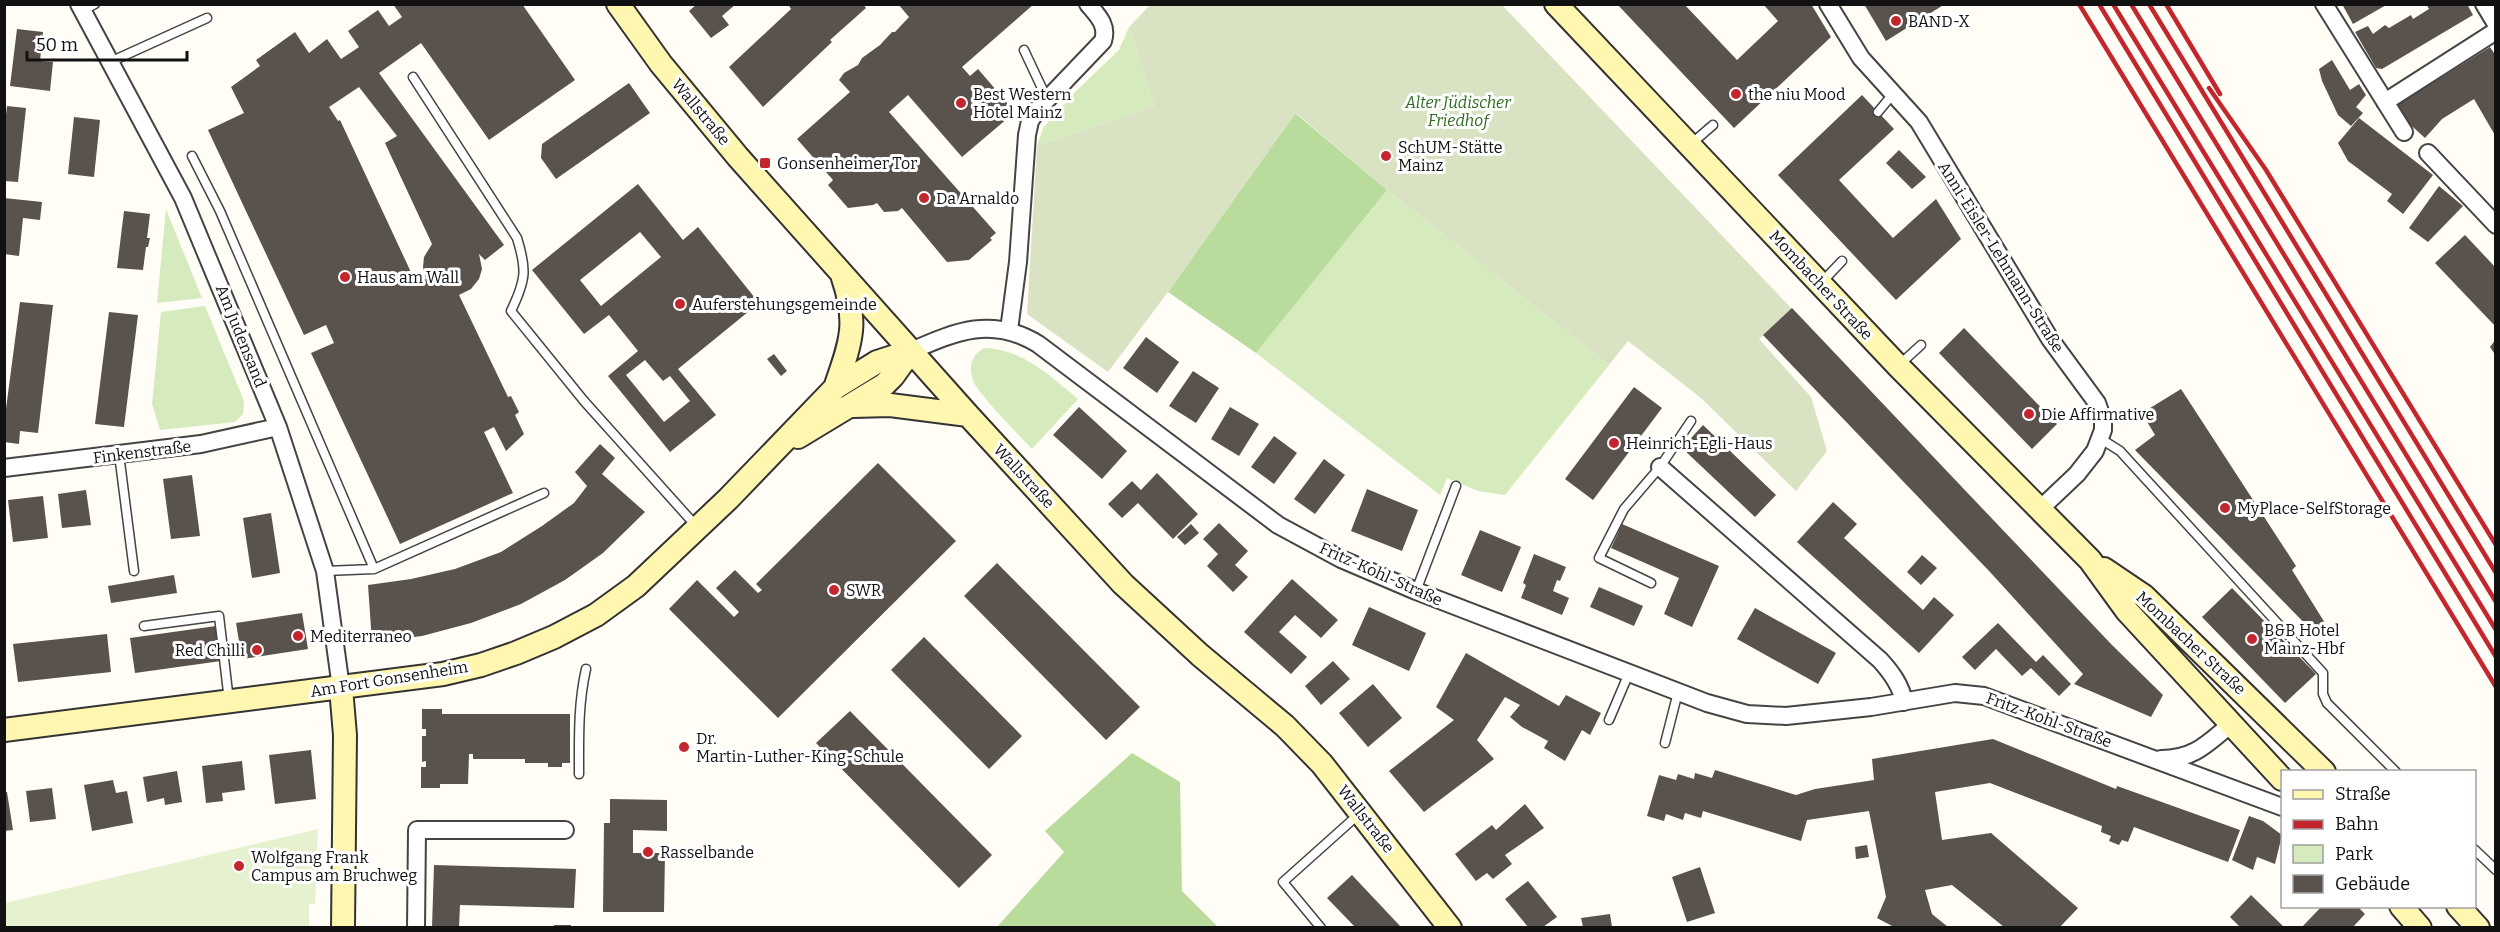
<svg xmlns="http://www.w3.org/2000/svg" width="2500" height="932" font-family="Bitter,serif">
  <rect width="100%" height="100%" fill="#fffdf5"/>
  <path fill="#d5ebbd" d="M1129 27 1154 106 1037 146 1043 128 1074 93 1119 50Z
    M1387 190 1609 365 1505 495 1478 491 1447 478 1440 495 1256 353Z
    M166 209 202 298 157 303Z
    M205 306 244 401 243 414 235 422 160 430 152 404 161 312Z
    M984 348C1023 349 1050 376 1078 399L1032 449C1021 437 976 392 973 380 968 366 972 355 984 348Z"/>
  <path fill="#b9dc9c" d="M1295 113 1387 190 1256 353 1168 292Z
    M1132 753 1180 782 1182 891 1218 927H997L1064 852 1045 831Z"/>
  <path fill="#d9e3c4" d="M1150 5H1502L1793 310 1759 339 1811 397 1827 451 1796 491 1701 398 1628 341 1609 365 1387 190 1296 113 1168 292 1108 372 1027 314 1037 146 1154 106 1129 27Z"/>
  <path fill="#e6f2cf" d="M318 829 315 904H309V927H5V903Z"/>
  <path fill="#5a524d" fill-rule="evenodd" d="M393 4H522L575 80 489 140 421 43 379 73 504 245 485 260 479 254 482 269 479 279 471 289 459 295 508 397 511 396 519 412 515 415 524 434 506 451 494 427 484 432 513 493 400 544 311 353 334 343 326 325 304 335 208 130 244 113 231 87 260 66 256 60 295 32 309 53 327 39 341 59 359 47 348 31 378 10 389 26 402 17ZM359 87 397 136 385 143 432 244 424 257 423 267 426 279 416 283 340 120 338 121 329 107Z
    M697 4H736L722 16 729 25 711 38 689 11Z
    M788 4H863L866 8 830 40 832 42 763 107 729 67 791 9Z
    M898 4H1034L962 67 970 76 978 69 1015 112 962 157 908 95 889 112 996 233 990 238 992 240 969 260 947 262 902 208 898 211 884 212 877 203 873 205 848 208 828 185 833 180 797 139 850 92 839 80 844 73 858 65 862 58 880 45 892 32H895L909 17Z
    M1617 4H1684L1737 60 1778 21 1763 4H1811L1831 37 1734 128Z
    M1864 4H1945L1886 41Z
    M2342 4H2388L2353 24Z
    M2426 4H2467L2473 15 2382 69 2376 68 2355 32 2368 26 2373 34 2385 25 2389 28 2411 15 2413 19 2429 9Z
    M17 29 43 32 40 61 53 62 50 91 10 86Z
    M2490 47 2496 56V137L2474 99 2442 119 2425 138 2392 108Z
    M2332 60 2350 90 2359 84 2366 95 2356 107 2363 113 2351 126 2338 115 2322 81 2319 69Z
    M629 83 650 113 556 179 541 158 542 144Z
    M1862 95 1894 129 1839 180 1893 238 1936 199 1961 239 1896 300 1778 175Z
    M7 106 26 108 18 182 4 181V132Z
    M74 117 100 120 94 177 68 174Z
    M2359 118 2433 175 2403 214 2387 201 2392 194 2348 161 2338 143Z
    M1899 150 1926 177 1912 189 1886 163Z
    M638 184 683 240 698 227 759 303 678 369 716 415 670 452 608 376 638 351 609 315 584 334 532 270ZM640 232 661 257 601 306 580 280ZM645 360 663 381 670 376 690 401 664 422 626 375Z
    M2439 186 2463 206 2428 242 2409 228Z
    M4 198 42 202 40 220 23 218 19 256 4 254Z
    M124 211 150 214 147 238H150L148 247H146L143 270 117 268Z
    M2465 235 2496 268V327L2435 263Z
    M20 302 53 305 38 433 20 431 19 444 4 442V424Z
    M1792 308 2112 645 2163 695 2151 717 2074 684 2083 674 1990 572 1763 335Z
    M109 312 138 315 124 427 95 424Z
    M1964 328 2057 424 2032 449 1939 353Z
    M1146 337 1179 362 1157 393 1123 368Z
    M2496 339V356L2490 347Z
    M774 354 787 371 781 376 767 359Z
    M1193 371 1219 388 1196 423 1169 406Z
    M1634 387 1662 408 1593 500 1565 479Z
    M2181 389 2296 566 2292 570 2325 623 2328 633 2324 637 2317 636 2135 450 2155 435 2142 413Z
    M1079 407 1127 451 1102 479 1053 435Z
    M1230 407 1259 424 1239 456 1211 439Z
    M1703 425 1776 495 1755 517 1682 448Z
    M1274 436 1297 453 1274 484 1251 467Z
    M600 444 615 458 602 474 645 512 603 553 565 580 521 604 471 623 422 636 372 642 368 585 411 579 455 569 501 552 542 526 574 503 587 486 575 472Z
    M1324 459 1345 475 1315 514 1294 499Z
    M878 463 956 541 778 718 669 609 697 580 734 617 739 612 716 588 735 570 758 593 762 590 756 584Z
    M1157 473 1198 514 1173 539 1138 503 1122 518 1108 504 1132 481 1141 490Z
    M192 475 200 536 171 539 163 479Z
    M1367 489 1418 510 1402 551 1351 531Z
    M86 490 91 525 62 528 58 494Z
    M43 496 48 538 13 542 8 500Z
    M1833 502 1857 524 1844 538 1923 610 1934 597 1954 615 1919 653 1797 542Z
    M271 513 280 573 252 578 243 518Z
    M1219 523 1248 551 1235 565 1248 577 1233 592 1207 566 1218 554 1203 539Z
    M1191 524 1199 533 1185 545 1177 537Z
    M1622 524 1719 566 1692 627 1664 614 1679 578 1611 548Z
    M1480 530 1521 547 1502 592 1461 575Z
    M1534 554 1566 567 1560 581 1557 580 1553 591 1569 598 1562 615 1521 598 1526 585 1523 583Z
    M1922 555 1937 568 1921 585 1907 572Z
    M997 563 1140 707 1106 740 964 596Z
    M174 575 177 593 111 603 108 586Z
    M1292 579 1338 620 1321 638 1295 615 1279 632 1307 657 1291 674 1244 632Z
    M1599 587 1643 606 1634 626 1590 607Z
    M2232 588 2316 674 2285 703 2202 617Z
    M1369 607 1426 633 1409 671 1352 645Z
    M1755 608 1836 653 1818 684 1737 639Z
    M302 613 308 649 242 659 236 623Z
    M1998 623 2036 662 2043 655 2071 684 2059 696 2031 668 2022 676 1996 649 1975 670 1962 657Z
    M216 626 221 661 135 673 130 638Z
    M107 634 111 672 18 682 13 644Z
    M924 637 1022 736 989 769 891 670Z
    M1466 653 1559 706 1566 695 1601 713 1590 735 1582 730 1565 761 1544 748 1548 741 1522 727 1510 717 1520 705 1505 697 1477 740 1494 759 1424 812 1389 771 1454 720 1436 707Z
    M1333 661 1350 679 1321 705 1305 686Z
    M1373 684 1402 718 1368 747 1339 713Z
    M422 709H442V714H570V763H562V767H548V763H525V759H473V754H469L468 784H440V788H421V767H426V761L422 762V736H426V729H422Z
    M850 711 992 855 959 888 816 743Z
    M1993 739 2116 789 2117 786 2240 830 2228 862 2134 827 2128 842 2122 840 2119 845 2109 841 2111 836 2101 832 2102 826 1990 783 1935 792 1942 840 1991 833 2078 908 2060 927H2004L1952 885 1925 890 1932 914 1948 927H1894L1877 918 1886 897 1869 811 1807 820 1801 841 1703 811 1701 818 1685 813 1683 820 1666 814 1664 821 1647 816 1659 775 1676 780 1678 774 1694 779 1695 773 1712 778 1715 770 1796 795 1815 789 1874 780 1872 759Z
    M311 750 316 799 275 804 269 755Z
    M242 761 245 790 222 793 223 801 206 803 202 766Z
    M177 771 182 802 165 805 164 798 147 802 143 777Z
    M113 780 116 793 127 791 133 823 92 831 84 785Z
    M52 788 56 819 30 822 26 791Z
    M4 792H7L13 830 4 831Z
    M610 799 667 800V831L633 830V853H665L664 912H603L604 823H610Z
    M1525 804 1544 828 1505 855 1512 864 1493 879 1487 873 1476 881 1455 854 1492 825 1496 830Z
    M2249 816 2263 821 2282 835 2275 864 2257 857 2253 870 2232 860Z
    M1867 845 1869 857 1856 859 1855 847Z
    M434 865 576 869 574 908 460 905 459 927H432Z
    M1700 867 1715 913 1687 922 1672 877Z
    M1352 875 1401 927H1355L1327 898Z
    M1528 881 1557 917 1543 927H1528L1505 899Z
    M2251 895 2284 927H2240L2230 917Z
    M2322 906H2357L2365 914 2353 927H2302Z
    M1610 914 1612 927H1583L1581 918Z
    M554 925H571V927H554Z"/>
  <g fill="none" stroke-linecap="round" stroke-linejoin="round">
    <defs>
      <path id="lane" d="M82 11 95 4
        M1024 50 1047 99
        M110 62 207 18
        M413 77 517 238C527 270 526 280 511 311L584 401 697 527
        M1878 112 1893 94
        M1691 144 1713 125
        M192 156 220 211 374 569
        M1821 283 1842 261
        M1899 365 1921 345
        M2101 439 2120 451 2323 673V694L2327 703 2396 772
        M119 454 134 571
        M325 571 374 569 544 493
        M1651 583 1599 558 1624 509 1660 467 1691 421
        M1416 591 1456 486
        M144 626 219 616 229 701
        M1609 720 1629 673
        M1665 743 1678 692
        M579 774C579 738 578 704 586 669
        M2474 849 2496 870
        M1321 928 1283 882 1359 814"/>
      <path id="street" d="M79 4 183 198 278 427 325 571 341 688
        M1828 4 1861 58 1919 122 2050 339 2097 403 2103 420V430L2095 451 2077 474 2039 510
        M2324 4 2404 132
        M2484 4 2496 24
        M2385 102 2496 31
        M2428 153 2496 225
        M1009 330 1018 262 1027 135 1030 121 1038 109 1103 41C1108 25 1098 16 1088 4
        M911 351C957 331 992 316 1038 344L1278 525 1341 559 1416 591 1707 703 1747 714 1786 716 1871 707 1955 693 1984 696 2282 807
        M1660 467 1880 660C1891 672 1901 685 1904 702
        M4 468 201 444 278 427
        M2161 759C2194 759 2207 744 2231 724
        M416 928 417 830H565"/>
      <path id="secondary" d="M618 4 661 64 738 157 968 415 1123 584 1200 655 1285 726 1322 764 1450 928
        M1556 4 1898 366 2090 560 2127 611 2282 779
        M835 388C850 344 859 325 843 278
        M853 406 890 405 968 415
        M798 437 884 385 893 376 911 351
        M2104 569 2144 596 2324 772
        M341 688 345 735 343 928
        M4 730 443 674 481 665 516 653 554 637 596 615 636 586 728 499 835 388 877 362 911 351
        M2401 906 2420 928
        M2458 906 2478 928"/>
    </defs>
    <use href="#lane" stroke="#444" stroke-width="11"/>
    <use href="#street" stroke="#444" stroke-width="20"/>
    <use href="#secondary" stroke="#333" stroke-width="26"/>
    <use href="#lane" stroke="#fff" stroke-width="8"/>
    <use href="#street" stroke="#fff" stroke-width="16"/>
    <use href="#secondary" stroke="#fff6b0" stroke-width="22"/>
    <path stroke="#c4262e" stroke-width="4.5" d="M2079 4 2496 687
      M2099 4 2496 657
      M2113 4 2496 630
      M2131 4 2496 602
      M2149 4 2496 573
      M2166 4 2220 94
      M2209 88 2266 170 2496 545"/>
  </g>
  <g fill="#c4262e" stroke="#fff" stroke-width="2">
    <circle cx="1896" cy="21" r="6"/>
    <circle cx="1736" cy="94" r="6"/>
    <circle cx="961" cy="103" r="6"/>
    <circle cx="1386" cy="156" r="6"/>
    <rect x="759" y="157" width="12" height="12" rx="3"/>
    <circle cx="924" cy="198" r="6"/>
    <circle cx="345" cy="277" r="6"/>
    <circle cx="680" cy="304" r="6"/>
    <circle cx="2029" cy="414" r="6"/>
    <circle cx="1614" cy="443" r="6"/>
    <circle cx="2225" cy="508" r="6"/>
    <circle cx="834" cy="590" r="6"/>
    <circle cx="298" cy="636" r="6"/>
    <circle cx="2252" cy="639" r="6"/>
    <circle cx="257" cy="650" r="6"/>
    <circle cx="684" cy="747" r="6"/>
    <circle cx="648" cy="852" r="6"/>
    <circle cx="239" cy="866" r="6"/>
  </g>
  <g text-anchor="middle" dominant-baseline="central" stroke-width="6" stroke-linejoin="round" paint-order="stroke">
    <g font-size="16" fill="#111" stroke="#fff" text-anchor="start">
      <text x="1908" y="21">BAND-X</text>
      <text x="973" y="94">Best Western<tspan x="973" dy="18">Hotel Mainz</tspan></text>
      <text x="1748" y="94">the niu Mood</text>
      <text x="1398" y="147">SchUM-Stätte<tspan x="1398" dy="18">Mainz</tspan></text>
      <text x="777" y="163">Gonsenheimer Tor</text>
      <text x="936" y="198">Da Arnaldo</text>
      <text x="357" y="277">Haus am Wall</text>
      <text x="692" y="304">Auferstehungsgemeinde</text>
      <text x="2041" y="414">Die Affirmative</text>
      <text x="1626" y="443">Heinrich-Egli-Haus</text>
      <text x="2237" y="508">MyPlace-SelfStorage</text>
      <text x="846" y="590">SWR</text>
      <text x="2264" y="630">B&amp;B Hotel<tspan x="2264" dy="18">Mainz-Hbf</tspan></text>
      <text x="310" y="636">Mediterraneo</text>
      <text x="245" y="650" text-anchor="end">Red Chilli</text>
      <text x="696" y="738">Dr.<tspan x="696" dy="18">Martin-Luther-King-Schule</tspan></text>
      <text x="660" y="852">Rasselbande</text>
      <text x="251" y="857">Wolfgang Frank<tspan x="251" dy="18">Campus am Bruchweg</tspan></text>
    </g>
    <g font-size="16" font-style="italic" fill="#2f6b1f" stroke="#fff">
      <text x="1458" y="102">Alter Jüdischer<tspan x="1458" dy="18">Friedhof</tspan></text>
    </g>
    <g font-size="16" fill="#111" stroke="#fff">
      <text transform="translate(701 112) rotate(50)">Wallstraße</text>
      <text transform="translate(2001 257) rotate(58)">Anni-Eisler-Lehmann-Straße</text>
      <text transform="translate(1821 285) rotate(47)">Mombacher Straße</text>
      <text transform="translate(241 336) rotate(68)">Am Judensand</text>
      <text transform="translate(142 452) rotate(-7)">Finkenstraße</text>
      <text transform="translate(1024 476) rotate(47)">Wallstraße</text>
      <text transform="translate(1381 574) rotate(24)">Fritz-Kohl-Straße</text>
      <text transform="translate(2191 643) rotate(43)">Mombacher Straße</text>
      <text transform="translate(389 679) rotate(-9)">Am Fort Gonsenheim</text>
      <text transform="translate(2049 720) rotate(20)">Fritz-Kohl-Straße</text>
      <text transform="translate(1366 819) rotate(52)">Wallstraße</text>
    </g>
  </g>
  <rect width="2500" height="932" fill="none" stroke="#111111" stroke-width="12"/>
  <rect x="2281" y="770" width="195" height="138" fill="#ffffff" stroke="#a0a0a0" stroke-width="1.5"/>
  <rect x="2293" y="790" width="30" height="9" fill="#fff6b0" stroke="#a0a0a0" stroke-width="1.5"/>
  <text x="2335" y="800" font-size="18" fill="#111111">Straße</text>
  <rect x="2293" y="820" width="30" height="9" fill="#c4262e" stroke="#a0a0a0" stroke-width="1.5"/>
  <text x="2335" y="830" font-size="18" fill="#111111">Bahn</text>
  <rect x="2293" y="845" width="30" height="18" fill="#d5ebbd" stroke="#a0a0a0" stroke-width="1.5"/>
  <text x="2335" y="860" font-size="18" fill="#111111">Park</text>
  <rect x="2293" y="875" width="30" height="18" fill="#5a524d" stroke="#a0a0a0" stroke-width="1.5"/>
  <text x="2335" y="890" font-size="18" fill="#111111">Gebäude</text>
  <path d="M27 51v9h160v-9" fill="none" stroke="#111111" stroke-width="3"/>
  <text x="36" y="51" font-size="18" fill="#111111" stroke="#ffffff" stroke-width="4.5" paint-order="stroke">50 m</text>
</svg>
